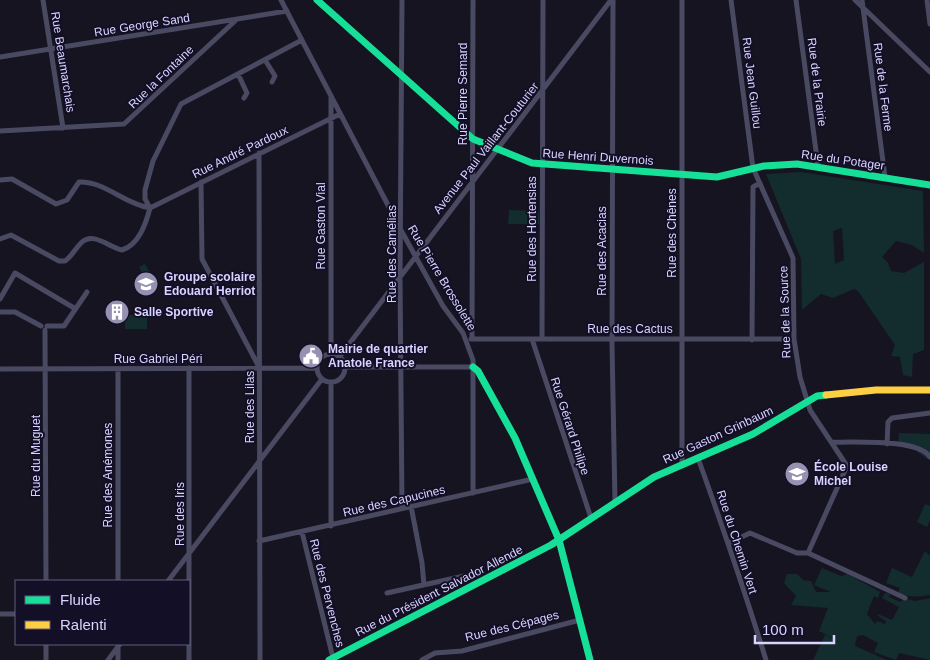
<svg xmlns="http://www.w3.org/2000/svg" width="930" height="660" font-family="Helvetica,sans-serif">
  <rect width="100%" height="100%" fill="#161421"/>
  <path fill="#132c2d" fill-rule="evenodd" d="M801 172 923 191 924 253 912 245 896 241 882 257 888 263 891 271 904 273 924 262V350L913 354 912 377 903 375 900 357 891 356 895 345 858 291 854 289 833 298 821 294 802 310 801 259 766 174ZM842 228 844 260 835 264 833 231Z
    M509 210 539 211V224H508Z
    M145 264 154 280 148 284 139 267Z
    M125 315H147V329H125Z
    M899 433 930 434V459H927L915 450 898 446Z
    M925 504 930 506V520L927 527 917 522Z
    M925 551 930 556V595C918 597 909 598 898 592L900 588 886 583 892 568 912 577Z
    M822 568 841 576 848 574 880 592 878 598 874 596 867 614 875 624 877 621 885 624 886 621 878 616V614L892 620 899 607 882 598 885 593 890 594 889 597 901 602 903 598 915 601 930 598V660L899 653 896 660 874 652 878 643 863 635 857 636 855 646 887 660H813L825 635 840 642 819 631 828 608 791 605 796 596 784 583 787 574H797L803 580 811 581 816 592H831L814 585Z"/>
  <g fill="none" stroke-linecap="round" stroke-linejoin="round">
    <path stroke="#4a4962" stroke-width="5" d="M43 0 63 128
      M281 0 402 232 443 306 463 333 473 360V493
      M613 0 612 344 615 502
      M731 0 753 168 793 258 794 339 800 377 810 410 847 466 808 553
      M796 0 818 166
      M855 0 930 72
      M862 0 885 177
      M927 0 930 24
      M0 57 287 11
      M265 60 275 76 272 82
      M238 74 247 93 244 98
      M0 131 124 124 235 21
      M259 153 260 660
      M0 180 12 179 56 204 67 200 79 182C105 181 124 204 150 208
      M201 182 202 259 259 367
      M150 208 145 199V190L153 161 181 104 302 40
      M150 208 340 114
      M0 239 11 235 59 261H65C72 256 75 249 81 243 94 231 108 247 122 250 139 245 146 223 150 208
      M0 299 15 273 74 308
      M0 312H15L41 326
      M47 326H64L87 292
      M45 330 46 581
      M471 339H794
      M472 339 473 0
      M532 339 591 518
      M542 339 543 0
      M752 340 753 187 760 183
      M317 368a14 14 0 1 1 28 0a14 14 0 1 1-28 0Z
      M331 354V98
      M340 356 611 0
      M345 367H473
      M189 368V660
      M0 369 317 368
      M118 369V581
      M831 442C853 443 918 438 930 457
      M887 444 888 422 892 418 930 413
      M698 458C722 525 745 592 766 660
      M682 465V0
      M411 506 422 563 424 585
      M402 508 400 277 402 0
      M331 526V382
      M302 532 333 658
      M259 541 533 479
      M729 543 750 533 797 553H808L905 598
      M168 581 322 379
      M387 593 464 576
      M0 614H16
      M46 644V660
      M118 648V660
      M108 660 120 644
      M422 660 435 653 462 651 580 620"/>
    <path stroke="#16e098" stroke-width="7" d="M317 0 473 139 532 163 717 177 764 166 797 164 930 185
      M473 367 478 371 515 438 559 540 590 660
      M329 660 551 545 654 477 753 434 817 396 826 395"/>
    <path stroke="#ffcf43" stroke-width="7" d="M826 395 876 390H930"/>
  </g>
  <defs>
    <symbol id="school-disc" viewBox="-11 -11 22 22"><circle r="9.5" fill="#9591b1" stroke="#130f26"/><path d="M0-5L7-2L0 1L-7-2ZM-4 1L0 2.5L4 1V4Q0 6-4 4Z" fill="#fff"/></symbol>
    <symbol id="building-disc" viewBox="-11 -11 22 22"><circle r="9.5" fill="#9591b1" stroke="#130f26"/><path d="M-4-6H4V6H1V3H-1V6H-4ZM-2.5-4.3h1.7v1.8h-1.7ZM.8-4.3h1.7v1.8H.8ZM-2.5-1h1.7V.8h-1.7ZM.8-1h1.7V.8H.8Z" fill="#fff"/></symbol>
    <symbol id="civic-disc" viewBox="-11 -11 22 22"><circle r="9.5" fill="#9591b1" stroke="#130f26"/><path d="M-.6-6.5H3V-4.5H.6V-3L4-1V1h2V6H-6V1h2V-1L-.6-3ZM-1.2 2.5V6h2.4V2.5Z" fill="#fff"/></symbol>
  </defs>
  <g fill-rule="evenodd">
    <use href="#school-disc" x="132" y="270" width="28" height="28"/>
    <use href="#building-disc" x="103" y="298" width="28" height="28"/>
    <use href="#civic-disc" x="297" y="342" width="28" height="28"/>
    <use href="#school-disc" x="783" y="460" width="28" height="28"/>
  </g>
  <g text-anchor="middle" dominant-baseline="central" stroke-width="4" stroke-linejoin="round" paint-order="stroke">
    <g font-size="12" fill="#d9d4ff" stroke="#130f26">
      <text transform="translate(142 25) rotate(-9)">Rue George Sand</text>
      <text transform="translate(63 62) rotate(81)">Rue Beaumarchais</text>
      <text transform="translate(161 77) rotate(-44)">Rue la Fontaine</text>
      <text transform="translate(817 82) rotate(83)">Rue de la Prairie</text>
      <text transform="translate(752 83) rotate(83)">Rue Jean Guillou</text>
      <text transform="translate(883 87) rotate(83)">Rue de la Ferme</text>
      <text transform="translate(463 94) rotate(-90)">Rue Pierre Semard</text>
      <text transform="translate(486 148) rotate(-52)">Avenue Paul Vaillant-Couturier</text>
      <text transform="translate(240 152) rotate(-26)">Rue André Pardoux</text>
      <text transform="translate(598 157) rotate(4)">Rue Henri Duvernois</text>
      <text transform="translate(843 160) rotate(8)">Rue du Potager</text>
      <text transform="translate(321 226) rotate(-90)">Rue Gaston Vial</text>
      <text transform="translate(532 229) rotate(-90)">Rue des Hortensias</text>
      <text transform="translate(672 233) rotate(-90)">Rue des Chênes</text>
      <text transform="translate(602 251) rotate(-90)">Rue des Acacias</text>
      <text transform="translate(392 254) rotate(-90)">Rue des Camélias</text>
      <text transform="translate(442 278) rotate(59)">Rue Pierre Brossolette</text>
      <text transform="translate(785 312) rotate(-92)">Rue de la Source</text>
      <text x="630" y="329">Rue des Cactus</text>
      <text x="158" y="359">Rue Gabriel Péri</text>
      <text transform="translate(250 407) rotate(-90)">Rue des Lilas</text>
      <text transform="translate(570 426) rotate(72)">Rue Gérard Philipe</text>
      <text transform="translate(718 435) rotate(-25)">Rue Gaston Grinbaum</text>
      <text transform="translate(36 456) rotate(-90)">Rue du Muguet</text>
      <text transform="translate(108 475) rotate(-90)">Rue des Anémones</text>
      <text transform="translate(394 501) rotate(-13)">Rue des Capucines</text>
      <text transform="translate(180 514) rotate(-90)">Rue des Iris</text>
      <text transform="translate(737 542) rotate(72)">Rue du Chemin Vert</text>
      <text transform="translate(439 591) rotate(-27)">Rue du Président Salvador Allende</text>
      <text transform="translate(327 593) rotate(76)">Rue des Pervenches</text>
      <text transform="translate(512 626) rotate(-14)">Rue des Cépages</text>
    </g>
    <g font-size="12" font-weight="bold" fill="#d9d4ff" stroke="#130f26" text-anchor="start">
      <text x="164" y="277">Groupe scolaire<tspan x="164" dy="14">Edouard Herriot</tspan></text>
      <text x="134" y="312">Salle Sportive</text>
      <text x="328" y="349">Mairie de quartier<tspan x="328" dy="14">Anatole France</tspan></text>
      <text x="814" y="467">École Louise<tspan x="814" dy="14">Michel</tspan></text>
    </g>
  </g>
  <rect x="15" y="580" width="175" height="65" fill="#130f26" stroke="#625e7d"/>
  <rect x="25" y="596" width="25" height="8" fill="#16e098" stroke="#625e7d"/>
  <text x="60" y="605" font-size="15" fill="#d9d4ff">Fluide</text>
  <rect x="25" y="621" width="25" height="8" fill="#ffcf43" stroke="#625e7d"/>
  <text x="60" y="630" font-size="15" fill="#d9d4ff">Ralenti</text>
  <path d="M755 635v8h79v-8" fill="none" stroke="#d9d4ff" stroke-width="2.5"/>
  <text x="762" y="635" font-size="15" fill="#d9d4ff" stroke="#130f26" stroke-width="4" paint-order="stroke">100 m</text>
</svg>
